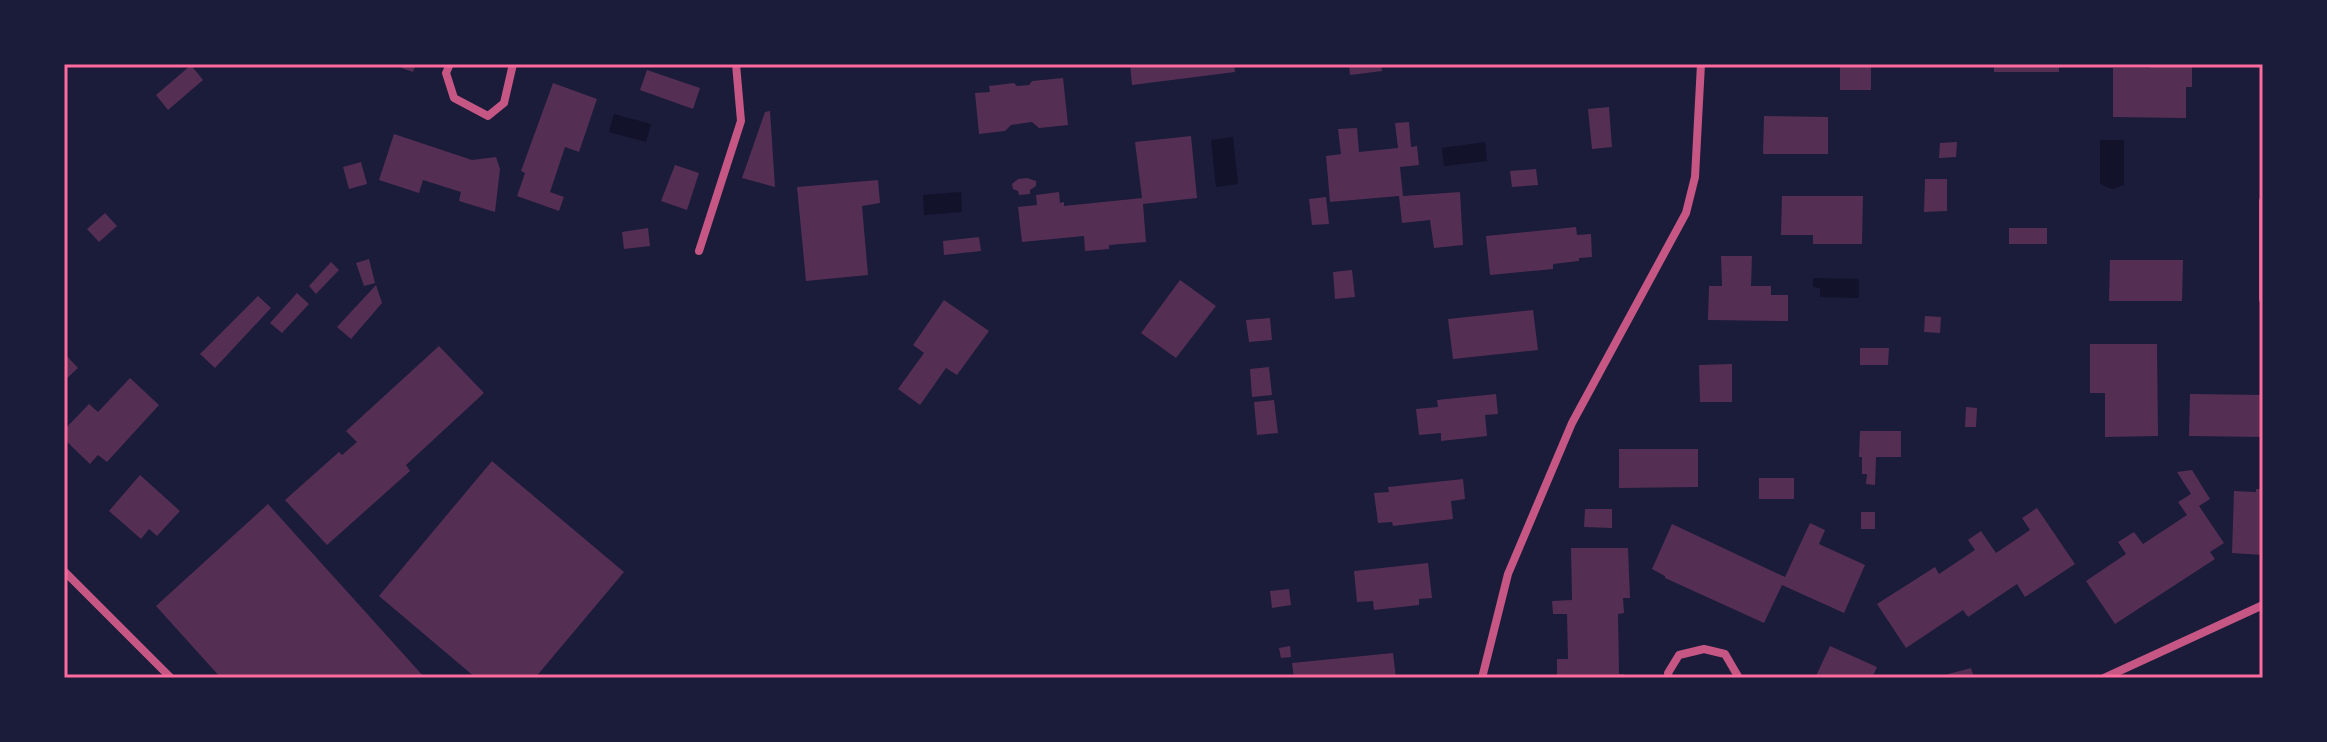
<svg xmlns="http://www.w3.org/2000/svg" width="2327" height="742" font-family="'Nunito Sans',sans-serif">
  <rect width="100%" height="100%" fill="#1b1b3a"/>
  <path fill="#12122b" d="M614 114 651 124 646 142 609 132Z
    M1233 137 1238 184 1216 187 1211 140Z
    M2100 140H2124V185L2112 189 2100 184Z
    M1485 142 1487 161 1444 166 1442 148Z
    M961 192 962 212 924 215 923 195Z
    M1813 278 1859 279V298L1820 297V288L1813 287Z"/>
  <path fill="#542f53" d="M390 64H416L413 72Z
    M1130 64H1234L1235 72 1132 85Z
    M1349 64H1381L1382 71 1350 75Z
    M1840 64H1871V90H1840Z
    M1994 64H2059V72H1994Z
    M2150 64H2192V87H2186V118L2113 117V68H2150Z
    M191 65 203 80 168 110 156 95Z
    M647 70 700 88 693 109 640 90Z
    M1063 78 1068 125 1039 128 1032 122 1011 125 1005 131 979 134 975 93 990 92 989 86 1014 83 1017 86 1029 85 1032 81Z
    M553 83 597 99 579 152 565 147 550 192 564 197 559 211 517 196 525 173 521 171Z
    M1609 107 1612 147 1592 149 1588 109Z
    M770 111 775 187 742 178 765 112Z
    M1764 116 1828 117V154H1763Z
    M1409 122 1411 147 1417 146 1419 165 1400 167 1403 196 1460 192 1463 245 1434 248 1430 220 1402 223 1399 196 1330 202 1326 156 1341 154 1338 129 1357 128 1359 152 1398 148 1395 123Z
    M394 134 472 160 496 157 500 169 495 212 459 201 461 192 423 180 419 193 379 180Z
    M1191 136 1197 198 1143 204 1146 242 1109 245V249L1085 251 1084 236 1022 242 1018 207 1037 205 1036 195 1059 192 1060 203 1064 202V206L1142 198 1135 142Z
    M1957 142 1956 157 1939 158 1940 143Z
    M361 162 367 184 349 189 343 167Z
    M675 165 699 173 687 210 661 201Z
    M1536 169 1538 185 1512 187 1510 171Z
    M1027 178 1036 181V186L1030 190V194L1019 195 1018 191 1013 189 1012 184 1018 179Z
    M1925 179H1947V211L1924 212Z
    M878 180 880 203 862 206 868 275 806 281 797 187Z
    M1782 196H1863L1862 244H1813V235H1781Z
    M1326 197 1329 224 1312 225 1309 199Z
    M105 213 117 226 99 242 87 229Z
    M1576 227 1577 235 1591 234 1592 257 1579 258V261L1553 264V269L1490 275 1486 236Z
    M648 228 650 246 624 249 622 232Z
    M2009 228H2047V244H2009Z
    M979 237 981 251 944 255 943 241Z
    M1721 256H1752L1751 286H1771V295H1788V321L1708 320 1709 286H1722Z
    M369 259 375 283 364 286 356 263Z
    M2110 260H2183L2182 301H2109Z
    M331 262 339 270 316 294 309 286Z
    M1352 270 1355 297 1335 299 1333 272Z
    M1180 280 1216 306 1176 358 1141 333Z
    M376 285 382 303 351 339 337 327Z
    M297 293 309 304 282 333 270 323Z
    M258 296 271 308 215 368 200 354Z
    M944 300 989 331 957 375 946 368 920 405 898 389 924 353 913 345Z
    M1533 310 1538 350 1453 359 1448 319Z
    M1925 316 1941 317 1940 333 1924 332Z
    M1270 318 1272 340 1249 342 1246 320Z
    M2090 344H2157L2158 436 2105 437V393H2090Z
    M439 346 484 393 406 465 410 471 327 545 285 500 339 452 342 455 357 442 346 431Z
    M1860 348H1889L1888 365H1860Z
    M64 353 78 368 64 381Z
    M1732 364V402H1700L1699 365Z
    M1269 367 1272 395 1252 397 1250 369Z
    M130 378 159 405 107 462 98 455 90 464 64 439V430L89 404 98 412Z
    M1496 394 1498 414 1485 415 1487 436 1441 441V433L1419 435 1416 409 1438 407 1437 400Z
    M2190 394 2263 395V437L2189 436Z
    M1274 400 1278 433 1257 435 1254 402Z
    M1966 407 1977 408 1976 427H1965Z
    M1860 431H1901V457H1876L1875 485 1866 484 1867 474H1862V457H1859Z
    M1619 449H1698V487L1619 488Z
    M492 461 624 572 535 678H476L379 596Z
    M2192 470 2210 499 2199 506 2224 543 2210 552 2215 559 2115 624 2086 581 2126 554 2118 542 2134 532 2143 544 2187 515 2178 502 2191 494 2177 472Z
    M140 475 180 511 157 536 149 529 141 539 109 511Z
    M1759 478H1794V499H1759Z
    M1463 479 1465 499 1451 501 1453 519 1393 526 1392 522 1378 523 1374 493 1389 492 1388 487Z
    M2256 489H2263V555L2232 553 2234 491 2256 492Z
    M268 504 425 678H221L156 606Z
    M2037 508 2075 564 2025 597 2017 584 1968 617 1963 610 1906 648 1877 604 1935 567 1939 574 1975 550 1968 540 1981 531 1996 553 2030 530 2022 518Z
    M1585 509H1612V528L1584 527Z
    M1861 512H1875V529H1861Z
    M1810 523 1825 530 1819 544 1865 565 1844 613 1782 585 1764 623 1665 578V576L1652 569 1672 524 1785 577Z
    M1571 548H1628L1630 598H1623L1624 613 1618 614 1619 674H1624V678H1572V675H1557V659H1568L1567 614H1553L1552 601 1572 600Z
    M1428 563 1432 598 1419 599V605L1374 610 1373 601 1357 602 1354 571Z
    M1289 589 1291 605 1272 608 1270 591Z
    M1290 646 1291 657 1281 658 1279 648Z
    M1830 646 1877 667 1872 678H1815Z
    M1393 653 1396 678H1294L1292 663Z
    M1971 668 1974 678H1937V677Z"/>
  <g fill="none" stroke-linecap="round" stroke-linejoin="round">
    <path stroke="#c65784" stroke-width="8" d="M450 64 446 73 454 98 488 116 504 103 513 64
      M2263 201V299
      M699 251 741 121 736 64
      M64 571 171 678
      M1482 678 1508 574 1572 423 1686 213 1695 177 1701 64
      M1669 678 1668 673 1679 655 1704 649 1725 654 1739 678
      M2104 678 2263 605"/>
  </g>
  <rect width="2327" height="742" fill="none" stroke="#1b1b3a" stroke-width="132"/>
  <rect x="66" y="66" width="2195" height="610" fill="none" stroke="#ff6b9d" stroke-width="3"/>
</svg>
